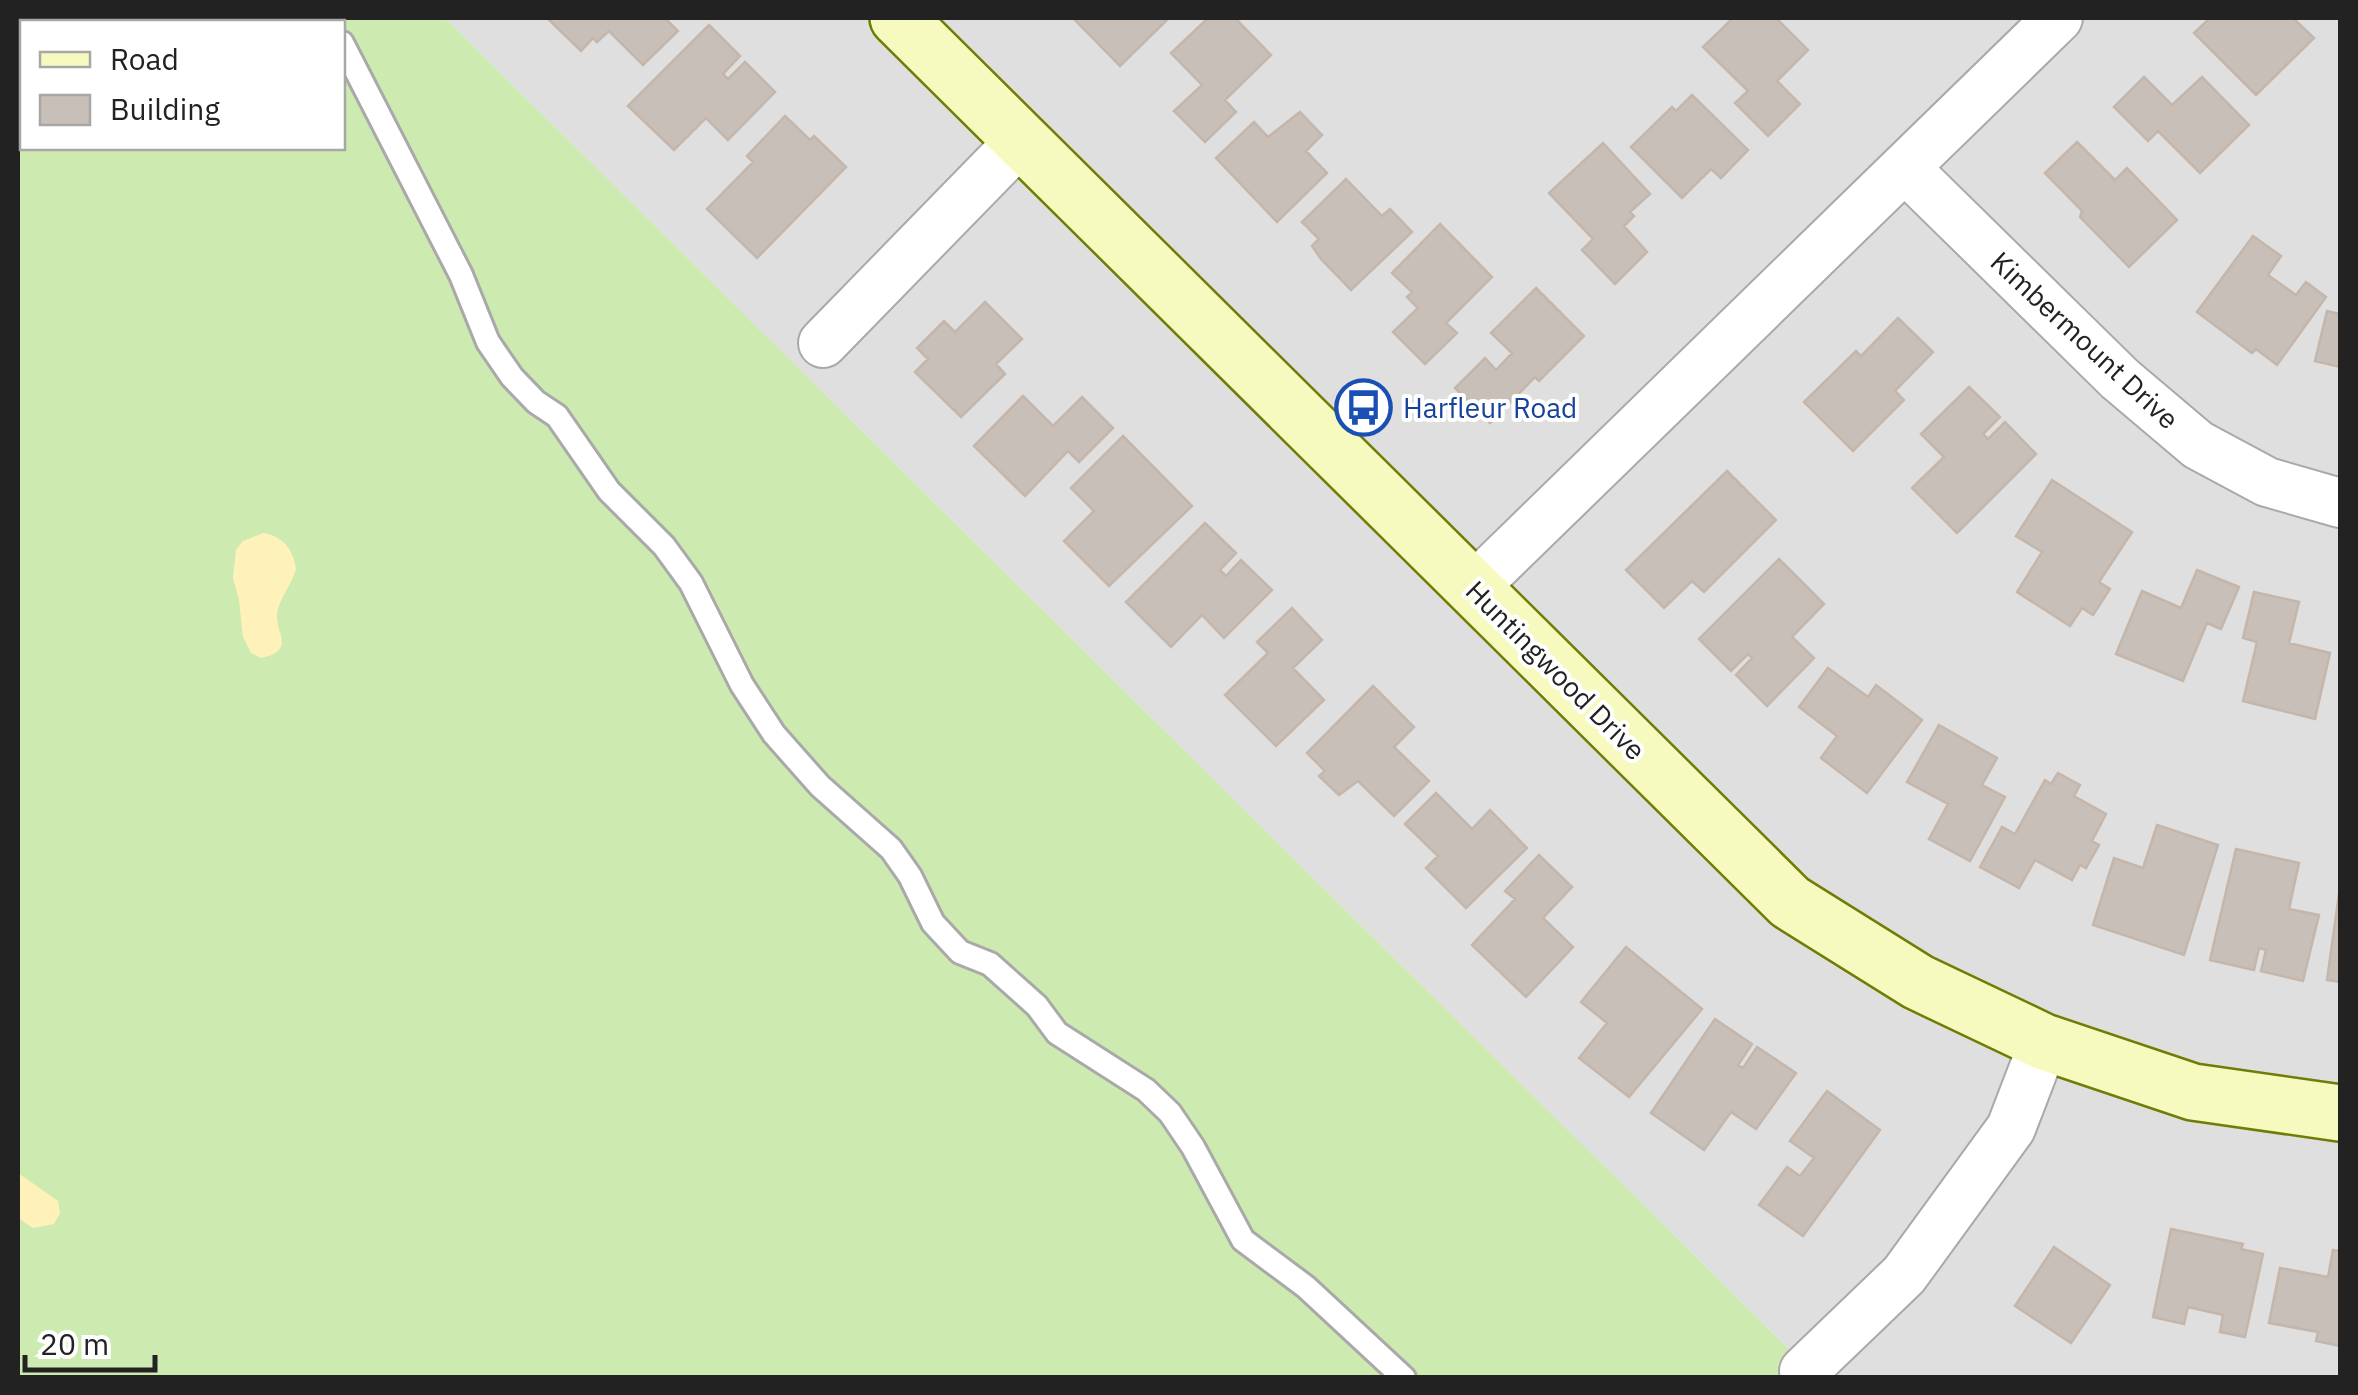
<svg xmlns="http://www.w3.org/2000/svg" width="2358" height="1395" font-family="'IBM Plex Sans',sans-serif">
  <rect width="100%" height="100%" fill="#f2efe9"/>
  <path fill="#e0dfdf" d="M445 18H2340V1377H1817Z"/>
  <path fill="#cdebb0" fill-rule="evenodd" d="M18 18H445L1817 1377H18ZM22 22H342V148H22Z"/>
  <path fill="#fff1ba" d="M263 533C283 536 293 549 296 569 292 585 279 598 277 614 275 633 297 650 261 658L251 653 243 637 239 600 233 578 236 550 243 541Z
    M18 1173 58 1201 60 1213 54 1224 33 1228 18 1218Z"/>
  <path fill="#c7bfb8" stroke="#c4b6ab" stroke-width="2.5" d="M547 18H665L678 31 643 65 609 31 597 42 593 38 581 51Z
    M1073 18H1169L1120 66Z
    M1208 18H1235L1271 55 1225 100 1236 112 1205 142 1174 111 1202 85 1171 53Z
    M1733 18H1776L1808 50 1777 81 1800 104 1768 136 1735 103 1748 91 1703 47Z
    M2210 18H2293L2314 38 2256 95 2194 33Z
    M709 25 740 56 723 74 728 79 745 62 775 92 728 140 706 118 674 150 628 106Z
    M2144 77 2172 105 2202 77 2249 125 2200 173 2158 131 2148 141 2114 107Z
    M1692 95 1748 150 1721 178 1711 169 1682 198 1631 147 1672 107 1676 111Z
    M1300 112 1322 135 1306 151 1327 173 1277 222 1216 158 1254 122 1268 137Z
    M785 116 810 140 814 136 846 167 757 258 707 209 753 162 747 156Z
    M2077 142 2115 180 2127 168 2177 220 2129 267 2080 217 2082 211 2045 173Z
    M1603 143 1650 194 1630 212 1634 216 1624 226 1647 252 1615 284 1582 250 1593 239 1549 193Z
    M1346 179 1382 216 1390 209 1412 232 1351 290 1321 259 1312 246 1319 239 1302 222Z
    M1440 224 1492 277 1446 323 1457 333 1425 364 1393 332 1418 308 1407 297 1412 292 1392 273Z
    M2253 236 2281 256 2268 275 2296 295 2306 282 2326 297 2277 365 2256 349 2252 353 2197 312Z
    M1536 288 1584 336 1539 381 1535 377 1490 423 1455 388 1485 358 1496 370 1512 353 1491 333Z
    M985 302 1022 339 996 364 1005 374 961 417 915 372 928 359 917 348 944 321 955 332Z
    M2327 311 2340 314V367L2315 361Z
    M1898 318 1933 352 1895 391 1904 400 1853 451 1804 402 1856 351 1861 356Z
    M1969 387 2000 417 1983 434 1988 439 2005 422 2036 454 1957 533 1912 488 1944 457 1921 434Z
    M1023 396 1053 426 1082 397 1113 428 1079 462 1068 451 1025 496 974 446Z
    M1123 436 1192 506 1109 586 1064 541 1094 511 1071 488Z
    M1727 471 1776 520 1704 592 1692 581 1664 608 1626 570Z
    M2052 480 2132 532 2099 582 2110 589 2093 615 2082 608 2070 626 2017 592 2042 552 2016 536Z
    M1205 523 1236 553 1220 570 1226 576 1241 560 1272 590 1224 638 1202 615 1171 647 1126 602Z
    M1779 559 1824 604 1792 637 1814 658 1767 706 1736 675 1752 658 1748 654 1731 671 1699 639Z
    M2197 570 2239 587 2221 629 2207 623 2183 681 2116 654 2142 591 2181 608Z
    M2254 592 2299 602 2289 643 2330 653 2315 719 2243 701 2257 642 2243 638Z
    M1292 608 1322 640 1293 668 1324 700 1276 746 1225 695 1268 653 1257 642Z
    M1828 668 1868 697 1876 685 1922 720 1867 793 1821 758 1837 736 1799 707Z
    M1373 686 1414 727 1394 747 1429 781 1394 816 1358 781 1339 795 1319 776 1325 771 1307 753Z
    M1939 725 1997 758 1982 785 2005 797 1970 861 1929 839 1948 804 1907 782Z
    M2058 773 2080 785 2074 796 2106 814 2092 841 2099 845 2086 868 2080 865 2072 880 2035 860 2019 888 1980 867 2002 827 2015 834 2045 780 2051 784Z
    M1436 793 1472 829 1490 810 1527 848 1466 908 1426 868 1438 856 1405 824Z
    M2157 825 2218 845 2184 955 2093 925 2114 858 2143 868Z
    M2236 849 2299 863 2289 909 2319 915 2303 981 2261 971 2266 950 2259 948 2254 970 2210 960Z
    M1539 855 1572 887 1543 918 1573 947 1526 997 1472 945 1515 899 1505 891Z
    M2339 894H2340V982L2327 980Z
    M1626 947 1702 1009 1629 1097 1579 1058 1607 1023 1581 1002Z
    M1715 1019 1752 1044 1738 1065 1743 1068 1757 1047 1796 1073 1756 1129 1731 1112 1704 1150 1651 1113Z
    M1827 1091 1880 1130 1803 1236 1759 1205 1787 1167 1800 1176 1814 1158 1790 1141Z
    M2171 1229 2243 1244 2241 1249 2263 1254 2245 1337 2220 1332 2223 1315 2188 1307 2184 1324 2153 1317Z
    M2054 1247 2110 1285 2071 1343 2015 1306Z
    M2333 1250 2340 1251V1346L2316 1341 2318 1332 2269 1323 2280 1268 2328 1277Z"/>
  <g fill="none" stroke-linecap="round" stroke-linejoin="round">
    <defs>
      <path id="lane" d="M329 18 331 22
        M342 43 461 275 488 342 512 377 536 402 557 416 609 491 664 546 691 583 742 685 774 734 820 786 891 849 910 876 933 923 960 952 990 964 1037 1006 1057 1033 1146 1090 1170 1113 1193 1147 1243 1240 1306 1287 1404 1378"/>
      <path id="street" d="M1905 168 2120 379 2198 445 2267 482 2340 503
        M823 343 1021 140
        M1473 588 2058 18
        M1804 1371 1904 1275 2011 1128 2044 1042"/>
      <path id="secondary" d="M898 18 1790 902 1918 982 2044 1042 2193 1092 2340 1113"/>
    </defs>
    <use href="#lane" stroke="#a9a9a9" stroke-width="28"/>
    <use href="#street" stroke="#a9a9a9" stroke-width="52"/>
    <use href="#secondary" stroke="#707d05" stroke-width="60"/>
    <use href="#lane" stroke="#fff" stroke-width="22"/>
    <use href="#street" stroke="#fff" stroke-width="48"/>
    <use href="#secondary" stroke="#f7fabf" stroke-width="55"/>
  </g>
  <defs>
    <symbol id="bus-ring" viewBox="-11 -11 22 22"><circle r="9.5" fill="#fff" stroke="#1a4fb4" stroke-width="1.5"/><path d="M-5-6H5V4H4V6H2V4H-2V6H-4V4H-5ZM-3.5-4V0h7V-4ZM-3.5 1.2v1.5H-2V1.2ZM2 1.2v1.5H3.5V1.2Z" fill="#1a4fb4"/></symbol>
  </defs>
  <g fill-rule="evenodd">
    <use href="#bus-ring" x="1332" y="376" width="63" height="63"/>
  </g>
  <g text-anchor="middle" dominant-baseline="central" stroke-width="8" stroke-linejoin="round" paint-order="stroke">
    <g font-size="28" fill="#222" stroke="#fff">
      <text transform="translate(2085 340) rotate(43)">Kimbermount Drive</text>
      <text transform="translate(1556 670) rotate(45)">Huntingwood Drive</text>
    </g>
    <g font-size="28" fill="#164399" stroke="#fff" text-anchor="start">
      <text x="1403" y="407">Harfleur Road</text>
    </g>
  </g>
  <rect width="2358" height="1395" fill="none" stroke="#222222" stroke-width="40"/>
  <rect x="20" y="20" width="325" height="130" fill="#ffffff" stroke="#a7a7a7" stroke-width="2.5"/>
  <rect x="40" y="52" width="50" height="15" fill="#f7fabf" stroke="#a7a7a7" stroke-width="2.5"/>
  <text x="110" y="70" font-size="30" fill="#222222">Road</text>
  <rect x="40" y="95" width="50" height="30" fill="#c7bfb8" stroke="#a7a7a7" stroke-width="2.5"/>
  <text x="110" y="120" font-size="30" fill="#222222">Building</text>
  <path d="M25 1355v15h130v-15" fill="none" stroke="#222222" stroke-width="5"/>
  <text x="40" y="1355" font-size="30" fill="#222222" stroke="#ffffff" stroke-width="8" paint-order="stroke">20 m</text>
</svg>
